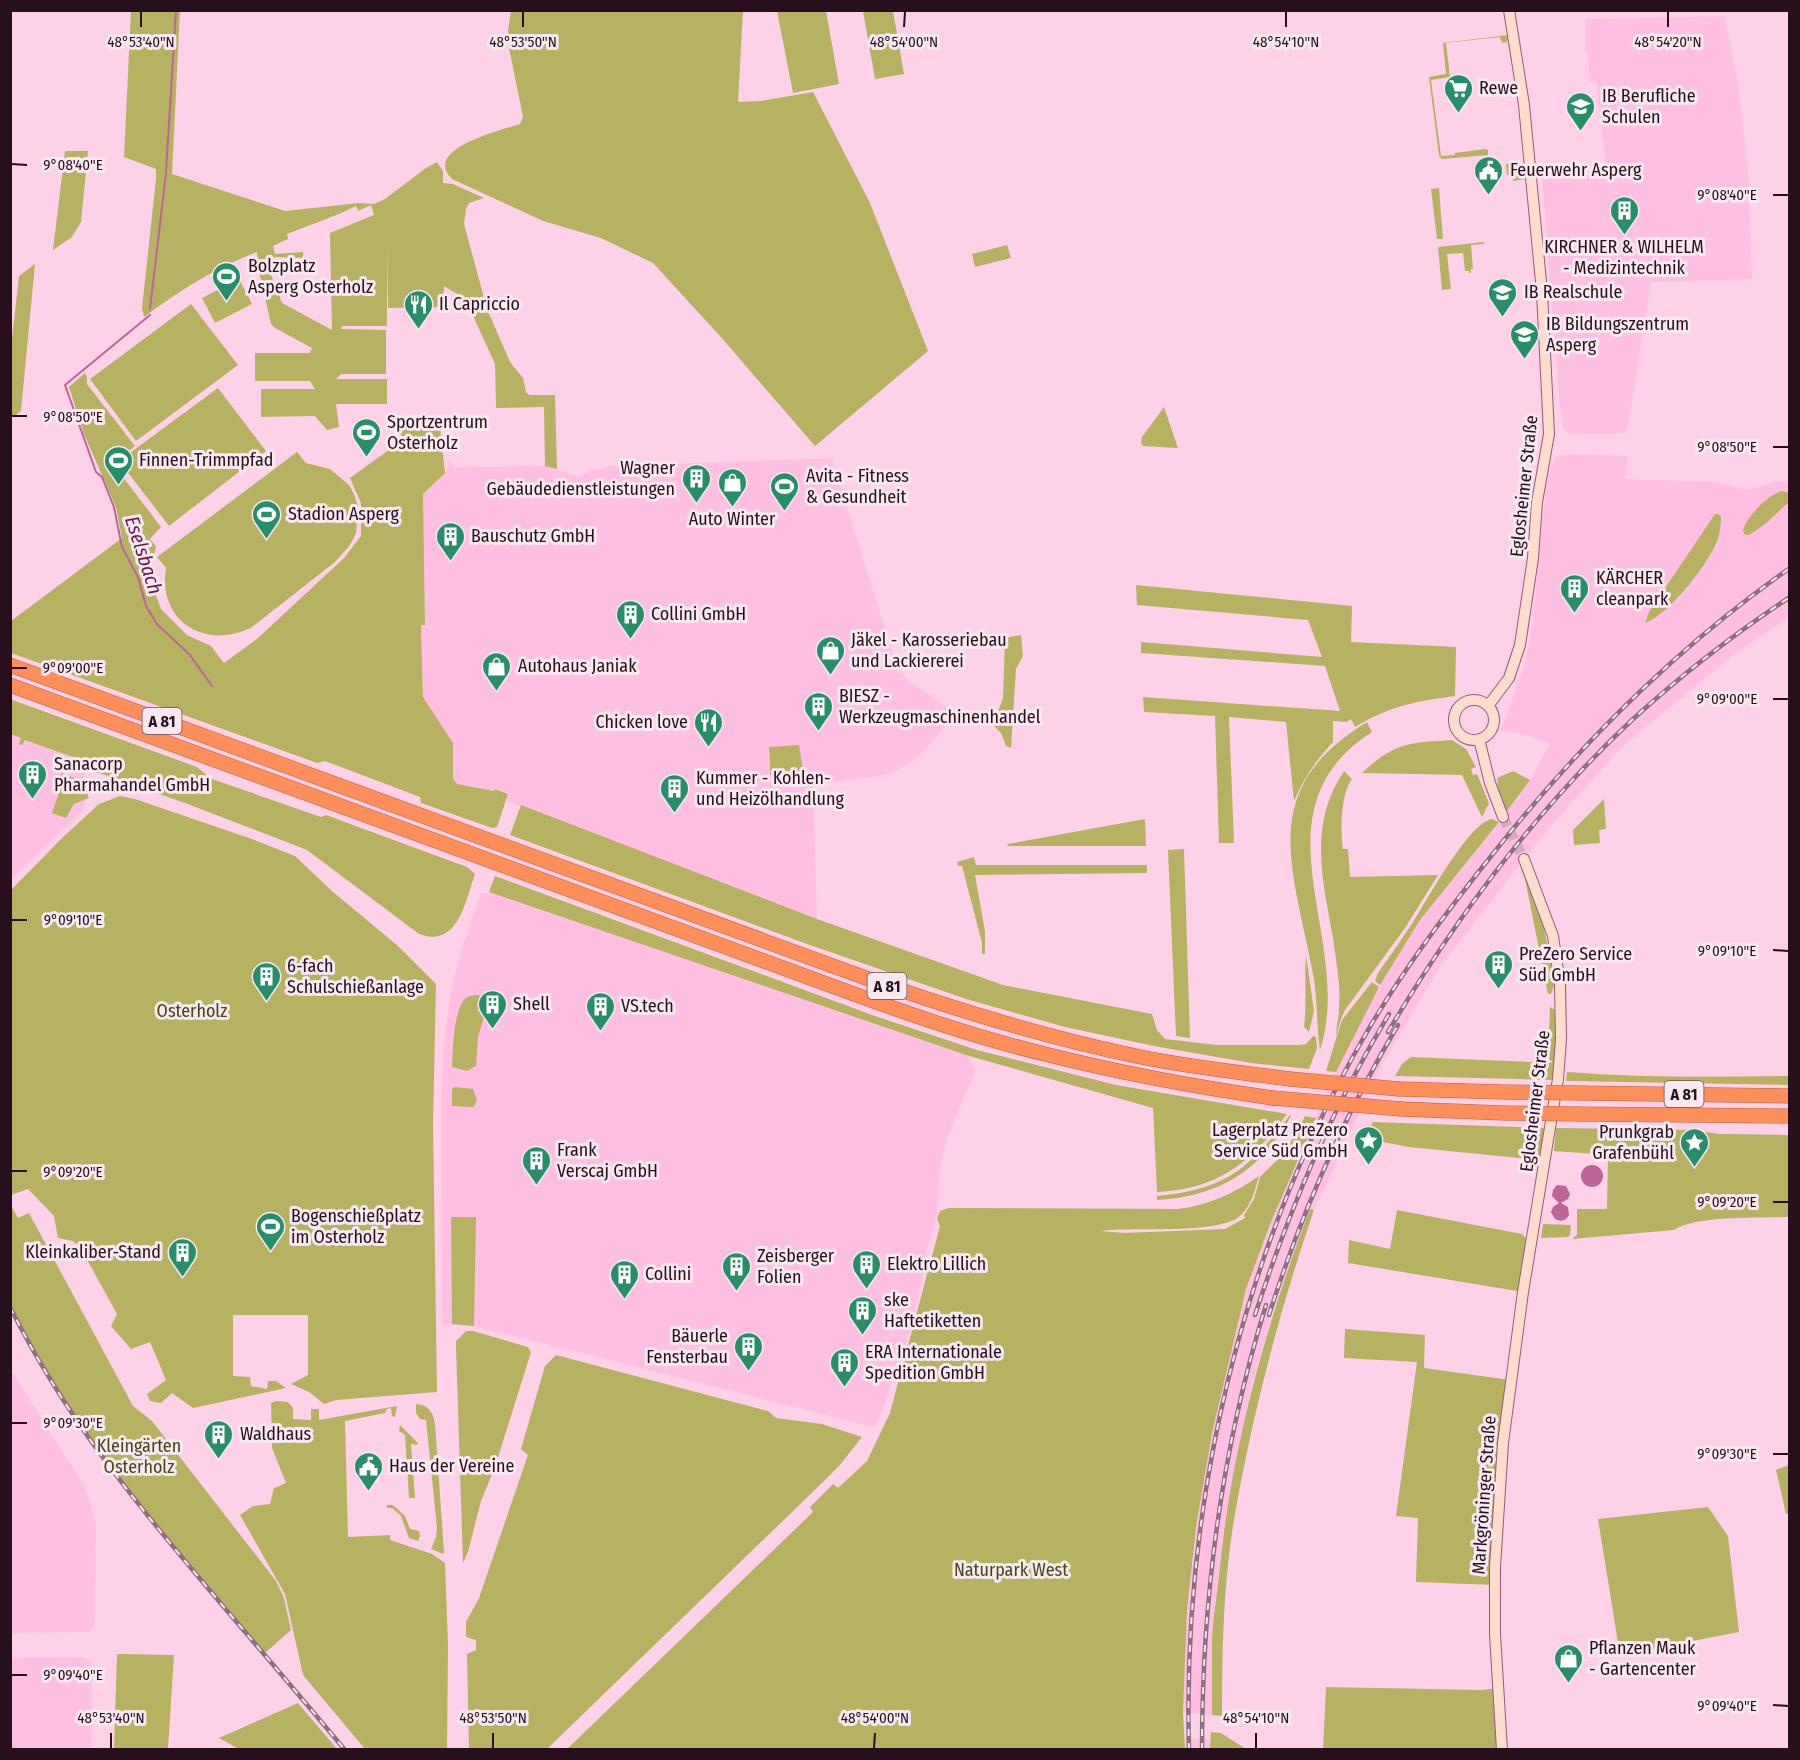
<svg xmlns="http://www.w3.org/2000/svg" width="1800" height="1760" font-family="'Fira Sans Condensed',sans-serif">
  <rect width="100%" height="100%" fill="#fed1e9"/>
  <path fill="#ffbfe2" d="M1725 16 1739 91 1748 170 1752 279 1651 282 1628 426 1624 433 1570 434 1563 429 1559 397 1542 178 1607 174 1596 80 1590 81 1587 52 1585 51V19Z
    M1574 454 1628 456 1624 479 1718 482 1748 490 1774 482 1789 481V617L1740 650 1625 744 1571 803 1528 854 1439 968 1380 1068 1314 1210H1310L1274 1308 1251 1387 1230 1492 1221 1548 1212 1636V1715L1183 1712 1187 1611 1196 1527 1212 1433 1246 1289 1271 1222 1307 1137 1346 1048 1366 1010 1399 952 1420 920 1498 824 1530 780 1550 743 1520 733 1501 730 1525 664 1532 626 1546 487 1550 467 1556 457Z
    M832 458 896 665 909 681 954 712 939 734 916 758 891 774 813 785 817 919 507 801 508 793 496 789 495 791 457 784 453 778V743L423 697 421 625 425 624 423 494 445 473 449 461 457 467 545 466 579 477 590 470 612 466Z
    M11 734 21 738 22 745 24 739 87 762 83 784 86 794 84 809 11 879Z
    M481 892 488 894 489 892 969 1056 975 1072 947 1137 938 1179 937 1216 926 1252 922 1281 910 1332 881 1413 874 1427 474 1326 442 1324 441 1115 443 1049 451 991 461 951Z
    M11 1370 86 1489 96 1525 95 1625 90 1632 11 1633Z
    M83 1657 89 1661 92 1669 91 1749H11V1658Z
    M1185 1738 1210 1740V1749H1185Z"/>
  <path fill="#b7b262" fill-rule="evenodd" d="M180 11 172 174 285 211 359 203 374 204 385 199 426 168 437 162 443 171V183L453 184 484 198 469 203 466 209 464 224 487 309 510 362 523 378 526 392 529 395H555L557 469 545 466 544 407 496 408 495 364 474 318 459 295 444 286 443 307 388 308 387 244V326H342L341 329 386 330V374H341L336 379H387V404H336L339 427 327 430 315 416 261 417V389H315L310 381H255V353H310L312 348 275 328 271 324 259 271 257 252C217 267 179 291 144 317L142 308 156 179V169L124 157 131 11ZM371 205 374 215 330 233 332 330 282 303 266 262 275 257 303 258V252L275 254 273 246 288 239 287 234 339 214 356 206 358 211Z
    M511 11H743L738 102 761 101 813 92 870 203 928 351 815 446 720 336 653 263 601 238 543 221 452 179C421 149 502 130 520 124L523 117 507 38Z
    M777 11H826L839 84 793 93Z
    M863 11H893L904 74 875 79Z
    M1508 35 1507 42 1502 43 1500 37 1446 43 1450 77 1431 80 1441 156 1455 155V153L1485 149 1488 150V155L1442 159 1439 156 1429 77 1446 74 1443 43Z
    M65 151H88L81 222 72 237 53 250Z
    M1520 163 1525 167 1526 179 1513 181V175H1507L1506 164Z
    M1439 188 1443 239H1437L1431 189Z
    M1484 242V244L1471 245 1473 269H1471V273H1469V271H1465L1463 253 1447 254 1451 289 1442 290 1438 247Z
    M1007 245 1011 258 975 267 972 254Z
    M35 264 21 411 11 419V348L19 276Z
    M239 279 252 304 215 323 202 298Z
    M191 304 238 365 136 441 90 379Z
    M85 373 87 377V384L135 446 113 464 161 527 150 539 156 546 152 566 151 582 161 609 187 635 211 646 224 663 258 638 344 558 361 536V503L350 478 404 439 395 427 413 417 439 419 445 473 423 494 425 625H421L423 697 453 743V778L457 784 494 791 495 789 508 794 497 827 492 828 421 803 420 797 325 761 317 763 11 653V621L122 538 116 507 84 434 69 387Z
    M218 388 266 451 169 526 119 461Z
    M1164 407 1178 448 1143 446 1141 443 1142 437Z
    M297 452 306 463 330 469 349 485 354 494 358 507 356 533 350 545 335 562 252 627C206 651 157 621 166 568L157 557Z
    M1782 491 1789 493V502L1764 525 1749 535H1745L1743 531C1745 518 1769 494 1782 491Z
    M1715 514H1718L1721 516C1721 524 1720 531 1718 539 1709 563 1669 615 1645 623L1649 612Z
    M1136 585 1352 606 1351 642 1456 647 1455 696C1416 701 1390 706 1355 727L1351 719 1347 722 1333 721V742C1316 760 1304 778 1294 801L1286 722 1229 717 1234 843H1219L1215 716 1144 712 1143 697 1340 711 1325 666 1141 653V642L1322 657 1308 620 1137 605Z
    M1021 635 1023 656 1016 669 1011 748 1006 746 1001 733 993 725 1003 698 1005 638Z
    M10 699 197 767 212 779 321 817 326 815 467 867 475 874C467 895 461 936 433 937 429 937 423 935 419 934L307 850 185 803 85 768 87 762 25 740 22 745 19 744 21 738 11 734Z
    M1367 722 1372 732C1248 812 1356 941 1320 1050 1316 1024 1318 995 1312 969 1292 864 1257 789 1367 722Z
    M1452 740 1466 749 1476 767 1471 769 1473 775 1477 774 1489 803 1482 817 1462 775 1362 773C1395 742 1409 743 1452 740Z
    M799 745 803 771 800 778 771 782 769 747Z
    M1344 771 1352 779C1341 793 1340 831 1343 849H1348L1350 877 1438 875 1405 928 1345 1010 1341 1019 1336 1036C1336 1027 1339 1018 1339 1009 1340 995 1339 981 1337 967 1330 899 1301 835 1344 771Z
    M1513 771 1530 780 1507 811 1498 788 1497 778Z
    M61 773 82 781 89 798 74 804 66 818 52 813 58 795V781Z
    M120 796 135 799 252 839 295 856 332 891 398 946 436 984 433 1124 437 1392 336 1400 324 1404 309 1392 291 1384 308 1375V1315H233V1376L250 1377 251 1386 267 1389 268 1381H276L286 1388 193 1408 172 1393 161 1403 150 1401 147 1394 166 1380 150 1342 131 1349 111 1326 117 1314 80 1247 73 1241 58 1238 54 1216 28 1189 11 1195V890L63 837 99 804Z
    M1604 799 1606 829 1599 830 1600 843 1574 845 1573 830Z
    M521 805 817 919 1003 985 1152 1014 1157 1030 1165 1039 1217 1045H1301L1306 1044 1313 1036 1316 1037 1317 1048 1309 1069 1251 1063 1154 1046 1065 1027 966 999 807 944 510 835Z
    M1145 819 1146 846H1007L1008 844Z
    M1492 819 1499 822 1420 920 1380 985 1375 981 1378 973C1390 956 1402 939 1413 922 1426 902 1469 822 1492 819Z
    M1184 849 1190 1038 1176 1036 1168 850Z
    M974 857 976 865H1147V873L975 875 985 931V954H982V943L962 866H958L957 862Z
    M1520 865C1540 901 1549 945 1554 986L1551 994H1548L1525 879Z
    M495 876 875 1016 977 1050 1116 1085 1287 1114C1251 1162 1219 1189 1157 1192L1153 1108 969 1056 489 892Z
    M1306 955 1314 1011 1309 1032 1304 1027C1307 1003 1304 979 1306 955Z
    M1372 982 1379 987 1336 1072 1326 1071 1342 1020Z
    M479 995 489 1001 478 1037 476 1066 467 1071 452 1067C453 1052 453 1009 466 998 470 995 474 995 479 995Z
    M1550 1007 1554 1009C1560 1030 1554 1058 1553 1080L1395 1076 1402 1064 1411 1057 1553 1063 1548 1057Z
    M1567 1072C1641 1078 1715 1077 1789 1076V1085L1566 1081Z
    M455 1087 473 1089 477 1100 474 1107 452 1106V1089Z
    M1290 1115 1291 1116C1260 1171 1220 1196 1157 1200V1196C1226 1190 1250 1168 1290 1115Z
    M1305 1116 1316 1118 1271 1222 1246 1289 1212 1433 1196 1527 1187 1611 1183 1712 1185 1749H567L813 1512 810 1507 833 1484 838 1488 867 1461 890 1413 940 1226 937 1219 940 1211 949 1208 1178 1209C1209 1205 1233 1194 1259 1176 1255 1189 1252 1204 1242 1214 1223 1236 1132 1226 1101 1231L1124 1233 1225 1229 1245 1218 1244 1215 1254 1199 1260 1177 1281 1156 1297 1133Z
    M1373 1122 1544 1128 1539 1160 1409 1147 1383 1142 1368 1133Z
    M1556 1128 1691 1130 1720 1134 1789 1135V1217C1762 1218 1694 1215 1674 1230L1572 1239 1577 1235V1209H1607L1608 1155 1554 1151Z
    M10 1204 18 1218 29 1213 133 1406 152 1421 276 1581 284 1598 291 1630 264 1654 111 1471 72 1416 46 1373 11 1307Z
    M1310 1209 1314 1210C1279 1312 1251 1419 1233 1526 1223 1589 1222 1653 1222 1716L1212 1715C1212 1690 1212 1664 1212 1638 1213 1617 1217 1596 1219 1575 1231 1449 1265 1327 1310 1209Z
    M1397 1210 1522 1234 1531 1244 1523 1292 1348 1263 1349 1240 1390 1249Z
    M451 1217H476L474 1326 452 1324Z
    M1543 1224 1571 1225 1570 1235 1568 1237 1541 1238Z
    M1345 1329 1425 1335 1424 1368 1510 1380 1495 1585 1416 1582 1418 1518 1396 1516 1417 1362 1344 1358Z
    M466 1331H473L528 1347 531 1352 495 1467 481 1501 468 1552 463 1563 456 1348V1341Z
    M556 1355 768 1411 776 1418 822 1424 862 1437 839 1466 822 1483 547 1749H469L467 1654 476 1650V1640L466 1637V1622L479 1598 528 1455 521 1449 545 1366Z
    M276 1401 288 1402 293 1408V1419L311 1420V1409H319V1420L397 1406 395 1417 392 1416 391 1408 387 1409 385 1413 345 1421 348 1537 390 1535V1540L432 1554 445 1563 448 1645 447 1749H365L303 1675 285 1594 240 1515 253 1506 270 1504 274 1488 286 1483 272 1448 271 1403Z
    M416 1404C429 1405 433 1412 435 1424L444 1552 443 1554 431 1549 436 1537 437 1528 426 1420 420 1419 416 1413Z
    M400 1425 418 1443 417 1445 411 1444 415 1498H409L405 1435 399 1431Z
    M1789 1465V1514H1786L1776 1470Z
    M387 1505H393L405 1516 410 1529 419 1531 420 1536 418 1541 409 1538 401 1516 392 1508H387Z
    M1708 1507 1728 1536 1739 1632 1620 1655 1598 1519Z
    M117 1654 174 1655 168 1749H114Z
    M1326 1687 1482 1690 1498 1688 1502 1749 1323 1750Z
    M298 1703 337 1749H239L219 1738Z
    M1211 1732 1221 1733 1246 1749H1210Z"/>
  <path fill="#bd6498" d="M1581 1176a11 11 0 1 1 22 0a11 11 0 1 1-22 0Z
    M1557 1185 1566 1186 1570 1194 1568 1199 1561 1203 1568 1207 1569 1215C1566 1221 1561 1222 1555 1219L1551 1212 1553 1207 1559 1203 1552 1196 1553 1190Z"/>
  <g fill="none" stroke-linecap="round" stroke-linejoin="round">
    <path stroke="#bd6498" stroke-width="2" d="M166 172 176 10
      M150 309 166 173
      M150 315 65 385 96 472 102 477 114 507 122 547 138 577 146 606 157 624 190 655 212 686"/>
    <path stroke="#d3aac0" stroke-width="10" stroke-dasharray="10 5" stroke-linecap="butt" d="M1503 817 1524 859"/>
    <defs>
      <path id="secondary" d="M1454 720a20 20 0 1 1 40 0a20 20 0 1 1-40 0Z
        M1488 706 1509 678 1520 645 1533 558 1537 502 1549 434 1542 292 1524 105 1509 10
        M1479 739 1490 783 1503 817
        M1502 1750 1495 1634V1567L1503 1443 1523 1292 1558 1079 1561 1039 1560 984 1553 936 1524 859"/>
      <path id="motorway" d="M10 665 830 965C930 1002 1031 1034 1136 1056 1187 1067 1238 1072 1290 1079
        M10 685 824 983C897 1010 970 1036 1045 1054 1120 1073 1196 1087 1273 1098
        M1399 1089 1504 1092
        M1579 1093 1790 1096
        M1401 1109 1504 1113
        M1579 1114 1790 1116"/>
    </defs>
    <use href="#secondary" stroke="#97587c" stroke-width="12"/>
    <use href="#motorway" stroke="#b36245" stroke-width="15"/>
    <use href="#secondary" stroke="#ffddce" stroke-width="10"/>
    <use href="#motorway" stroke="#fe8f5a" stroke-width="14"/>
    <defs>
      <path id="rail" d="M1388 1032C1455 919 1536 810 1632 720 1681 675 1734 634 1790 597
        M10 1307C65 1417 134 1501 212 1593 256 1645 301 1697 345 1750
        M1255 1315C1290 1208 1331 1110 1389 1014
        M1269 1315C1301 1214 1344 1116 1398 1025
        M1189 1750C1182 1504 1241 1251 1364 1037 1403 969 1451 906 1500 845 1584 740 1679 646 1790 568
        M1202 1750C1202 1598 1221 1450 1266 1305"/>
    </defs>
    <use href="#rail" stroke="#906e81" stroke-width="4.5"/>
    <use href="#rail" stroke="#f8e8f0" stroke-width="2" stroke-dasharray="7" stroke-linecap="butt"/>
    <defs>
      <path id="motorway-bridge" d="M1290 1079 1399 1089
        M1504 1092 1579 1093
        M1273 1098 1401 1109
        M1504 1113 1579 1114"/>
    </defs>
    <use href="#motorway-bridge" stroke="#b36245" stroke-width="15" stroke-linecap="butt"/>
    <use href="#motorway-bridge" stroke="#fe8f5a" stroke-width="14"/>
  </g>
  <path fill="none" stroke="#280f1e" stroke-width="2" d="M141 27V12M523 27V12M904 27 905 12M1286 27V12M1668 27V12M12 164 27 165M1773 195H1788M12 416H27M1773 447H1788M12 668H27M1773 699H1788M12 920H27M1773 950 1788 951M12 1171H27M1773 1202H1788M12 1423H27M1773 1454H1788M12 1675H27M1773 1705 1788 1706M111 1748V1733M493 1748V1733M874 1748 875 1733M1256 1748V1733"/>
  <defs>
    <symbol id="supermarket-pin" viewBox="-11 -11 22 30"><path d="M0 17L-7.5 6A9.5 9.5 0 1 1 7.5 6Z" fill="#278e6a" stroke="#f8e8f0"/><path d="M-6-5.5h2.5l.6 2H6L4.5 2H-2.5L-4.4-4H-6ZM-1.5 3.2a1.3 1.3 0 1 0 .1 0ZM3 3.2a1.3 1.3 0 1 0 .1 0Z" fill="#fff"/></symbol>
    <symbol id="school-pin" viewBox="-11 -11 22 30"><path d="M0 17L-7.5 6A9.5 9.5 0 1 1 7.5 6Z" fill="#278e6a" stroke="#f8e8f0"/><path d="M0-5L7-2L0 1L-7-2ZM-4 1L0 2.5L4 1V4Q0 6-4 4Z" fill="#fff"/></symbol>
    <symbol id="civic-pin" viewBox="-11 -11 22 30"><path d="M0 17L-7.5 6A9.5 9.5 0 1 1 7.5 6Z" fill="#278e6a" stroke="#f8e8f0"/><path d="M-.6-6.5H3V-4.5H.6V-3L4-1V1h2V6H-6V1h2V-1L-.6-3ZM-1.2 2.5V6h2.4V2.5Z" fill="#fff"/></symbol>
    <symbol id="building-pin" viewBox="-11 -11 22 30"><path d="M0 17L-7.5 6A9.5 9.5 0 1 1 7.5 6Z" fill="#278e6a" stroke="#f8e8f0"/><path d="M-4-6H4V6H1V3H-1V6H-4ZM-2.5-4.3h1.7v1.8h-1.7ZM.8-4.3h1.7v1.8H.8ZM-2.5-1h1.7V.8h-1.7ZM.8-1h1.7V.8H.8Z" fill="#fff"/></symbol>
    <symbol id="stadium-pin" viewBox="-11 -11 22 30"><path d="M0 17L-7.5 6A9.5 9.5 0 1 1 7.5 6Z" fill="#278e6a" stroke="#f8e8f0"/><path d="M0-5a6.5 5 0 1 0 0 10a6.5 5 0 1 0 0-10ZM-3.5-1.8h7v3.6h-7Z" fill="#fff"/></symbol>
    <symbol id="restaurant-pin" viewBox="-11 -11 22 30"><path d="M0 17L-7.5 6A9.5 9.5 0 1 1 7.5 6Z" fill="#278e6a" stroke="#f8e8f0"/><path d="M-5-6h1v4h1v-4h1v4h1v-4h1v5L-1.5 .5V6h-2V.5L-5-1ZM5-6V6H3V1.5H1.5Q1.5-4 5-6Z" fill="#fff"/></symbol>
    <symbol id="shop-pin" viewBox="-11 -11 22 30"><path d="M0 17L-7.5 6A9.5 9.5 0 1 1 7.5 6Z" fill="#278e6a" stroke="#f8e8f0"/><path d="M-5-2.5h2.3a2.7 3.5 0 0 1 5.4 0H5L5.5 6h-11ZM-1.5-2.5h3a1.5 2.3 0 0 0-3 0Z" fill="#fff"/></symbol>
    <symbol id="sight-pin" viewBox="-11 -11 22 30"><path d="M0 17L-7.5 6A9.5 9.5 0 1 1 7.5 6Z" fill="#278e6a" stroke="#f8e8f0"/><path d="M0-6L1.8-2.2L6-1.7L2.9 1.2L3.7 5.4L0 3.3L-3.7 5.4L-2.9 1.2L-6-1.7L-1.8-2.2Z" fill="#fff"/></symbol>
  </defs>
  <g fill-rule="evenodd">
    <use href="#supermarket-pin" x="1442" y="72" width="33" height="45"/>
    <use href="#school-pin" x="1564" y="90" width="33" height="45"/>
    <use href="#civic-pin" x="1472" y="154" width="33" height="45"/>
    <use href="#building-pin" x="1608" y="194" width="33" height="45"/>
    <use href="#stadium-pin" x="210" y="260" width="33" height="45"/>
    <use href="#school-pin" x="1486" y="276" width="33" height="45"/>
    <use href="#restaurant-pin" x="402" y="288" width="33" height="45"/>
    <use href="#school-pin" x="1508" y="318" width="33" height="45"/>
    <use href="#stadium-pin" x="350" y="416" width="33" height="45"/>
    <use href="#stadium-pin" x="102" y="444" width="33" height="45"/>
    <use href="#building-pin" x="680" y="462" width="33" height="45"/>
    <use href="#shop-pin" x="716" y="466" width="33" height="45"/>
    <use href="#stadium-pin" x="768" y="470" width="33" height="45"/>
    <use href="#stadium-pin" x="250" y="498" width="33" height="45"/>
    <use href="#building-pin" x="434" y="520" width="33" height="45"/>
    <use href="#building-pin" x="1558" y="572" width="33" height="45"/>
    <use href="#building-pin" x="614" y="598" width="33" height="45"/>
    <use href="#shop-pin" x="814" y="634" width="33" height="45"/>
    <use href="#shop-pin" x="480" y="650" width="33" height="45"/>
    <use href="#building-pin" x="802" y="690" width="33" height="45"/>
    <use href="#restaurant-pin" x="692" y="706" width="33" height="45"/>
    <use href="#building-pin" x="16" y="758" width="33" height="45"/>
    <use href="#building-pin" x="658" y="772" width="33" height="45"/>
    <use href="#building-pin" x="1482" y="948" width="33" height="45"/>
    <use href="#building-pin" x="250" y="960" width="33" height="45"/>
    <use href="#building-pin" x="476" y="988" width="33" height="45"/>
    <use href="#building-pin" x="584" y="990" width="33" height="45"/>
    <use href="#sight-pin" x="1352" y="1124" width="33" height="45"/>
    <use href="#sight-pin" x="1678" y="1126" width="33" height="45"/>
    <use href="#building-pin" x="520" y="1144" width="33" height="45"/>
    <use href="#stadium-pin" x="254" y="1210" width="33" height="45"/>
    <use href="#building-pin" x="166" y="1236" width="33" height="45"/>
    <use href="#building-pin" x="850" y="1248" width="33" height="45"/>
    <use href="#building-pin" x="720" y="1250" width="33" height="45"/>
    <use href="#building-pin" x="608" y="1258" width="33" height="45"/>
    <use href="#building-pin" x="846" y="1294" width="33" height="45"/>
    <use href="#building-pin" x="732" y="1330" width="33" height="45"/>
    <use href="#building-pin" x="828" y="1346" width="33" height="45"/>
    <use href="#building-pin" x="202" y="1418" width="33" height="45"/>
    <use href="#civic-pin" x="352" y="1450" width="33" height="45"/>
    <use href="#shop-pin" x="1552" y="1642" width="33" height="45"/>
  </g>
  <g text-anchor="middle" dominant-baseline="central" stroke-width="6" stroke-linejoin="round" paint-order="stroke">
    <g fill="#f8e8f0" stroke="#66505d" stroke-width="1.5">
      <rect x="142.5" y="708" width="39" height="26" rx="4.5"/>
      <rect x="867.5" y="973" width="39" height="26" rx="4.5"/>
      <rect x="1664.5" y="1081" width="39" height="26" rx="4.5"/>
    </g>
    <g font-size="16" font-weight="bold" fill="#280f1e">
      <text x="162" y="721">A 81</text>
      <text x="887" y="986">A 81</text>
      <text x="1684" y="1094">A 81</text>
    </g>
    <g font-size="18" fill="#280f1e" stroke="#f8e8f0" text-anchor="start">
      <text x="1479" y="88">Rewe</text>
      <text x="1602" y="96">IB Berufliche<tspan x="1602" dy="21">Schulen</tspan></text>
      <text x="1510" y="170">Feuerwehr Asperg</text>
      <text x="1624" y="247" text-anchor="middle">KIRCHNER &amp; WILHELM<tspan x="1624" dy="21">- Medizintechnik</tspan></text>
      <text x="248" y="266">Bolzplatz<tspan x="248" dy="21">Asperg Osterholz</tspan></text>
      <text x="1524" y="292">IB Realschule</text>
      <text x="439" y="304">Il Capriccio</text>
      <text x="1546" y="324">IB Bildungszentrum<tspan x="1546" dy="21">Asperg</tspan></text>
      <text x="387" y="422">Sportzentrum<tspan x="387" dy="21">Osterholz</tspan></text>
      <text x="139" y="460">Finnen-Trimmpfad</text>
      <text x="675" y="468" text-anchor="end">Wagner<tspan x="675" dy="21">Gebäudedienstleistungen</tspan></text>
      <text x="806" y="476">Avita - Fitness<tspan x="806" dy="21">&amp; Gesundheit</tspan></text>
      <text x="288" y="514">Stadion Asperg</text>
      <text x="732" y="519" text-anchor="middle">Auto Winter</text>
      <text x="471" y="536">Bauschutz GmbH</text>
      <text x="1596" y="578">KÄRCHER<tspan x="1596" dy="21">cleanpark</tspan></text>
      <text x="651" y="614">Collini GmbH</text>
      <text x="851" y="640">Jäkel - Karosseriebau<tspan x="851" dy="21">und Lackiererei</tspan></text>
      <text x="518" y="666">Autohaus Janiak</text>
      <text x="839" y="696">BIESZ -<tspan x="839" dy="21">Werkzeugmaschinenhandel</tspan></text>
      <text x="688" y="722" text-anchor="end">Chicken love</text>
      <text x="54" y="764">Sanacorp<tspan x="54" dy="21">Pharmahandel GmbH</tspan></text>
      <text x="696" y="778">Kummer - Kohlen-<tspan x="696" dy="21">und Heizölhandlung</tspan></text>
      <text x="1519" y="954">PreZero Service<tspan x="1519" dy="21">Süd GmbH</tspan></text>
      <text x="287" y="966">6-fach<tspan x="287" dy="21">Schulschießanlage</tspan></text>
      <text x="513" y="1004">Shell</text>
      <text x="621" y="1006">VS.tech</text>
      <text x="1348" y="1130" text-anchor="end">Lagerplatz PreZero<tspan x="1348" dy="21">Service Süd GmbH</tspan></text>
      <text x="1674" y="1132" text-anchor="end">Prunkgrab<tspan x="1674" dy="21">Grafenbühl</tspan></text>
      <text x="557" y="1150">Frank<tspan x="557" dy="21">Verscaj GmbH</tspan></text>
      <text x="291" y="1216">Bogenschießplatz<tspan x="291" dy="21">im Osterholz</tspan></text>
      <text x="161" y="1252" text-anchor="end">Kleinkaliber-Stand</text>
      <text x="757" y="1256">Zeisberger<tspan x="757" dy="21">Folien</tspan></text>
      <text x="887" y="1264">Elektro Lillich</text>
      <text x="645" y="1274">Collini</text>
      <text x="884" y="1300">ske<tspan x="884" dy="21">Haftetiketten</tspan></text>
      <text x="728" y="1336" text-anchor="end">Bäuerle<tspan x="728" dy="21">Fensterbau</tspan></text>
      <text x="865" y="1352">ERA Internationale<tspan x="865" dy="21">Spedition GmbH</tspan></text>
      <text x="240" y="1434">Waldhaus</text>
      <text x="389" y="1466">Haus der Vereine</text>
      <text x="1589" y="1648">Pflanzen Mauk<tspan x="1589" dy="21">- Gartencenter</tspan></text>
    </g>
    <g font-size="18" fill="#280f1e" stroke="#f8e8f0">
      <text transform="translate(1524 486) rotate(-84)">Eglosheimer Straße</text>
      <text transform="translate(1535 1101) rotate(-83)">Eglosheimer Straße</text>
      <text transform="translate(1484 1495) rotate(-86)">Markgröninger Straße</text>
    </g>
    <g font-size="18" fill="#484518" stroke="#f8e8f0">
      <text x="192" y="1011">Osterholz</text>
      <text x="139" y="1446">Kleingärten<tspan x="139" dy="21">Osterholz</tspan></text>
      <text x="1011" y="1570">Naturpark West</text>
    </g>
    <g font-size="20" font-style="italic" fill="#69184d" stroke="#f8e8f0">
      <text transform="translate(144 555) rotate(72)">Eselsbach</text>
    </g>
  </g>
  <g font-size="15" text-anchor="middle" fill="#280f1e" stroke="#f8e8f0" stroke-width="6" stroke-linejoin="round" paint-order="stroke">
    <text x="141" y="47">48°53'40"N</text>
    <text x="523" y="47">48°53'50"N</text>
    <text x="904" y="47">48°54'00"N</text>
    <text x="1286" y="47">48°54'10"N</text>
    <text x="1668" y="47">48°54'20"N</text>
    <text x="73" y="170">9°08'40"E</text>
    <text x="1727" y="200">9°08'40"E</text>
    <text x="73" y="422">9°08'50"E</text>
    <text x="1727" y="452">9°08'50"E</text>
    <text x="73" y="673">9°09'00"E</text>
    <text x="1727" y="704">9°09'00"E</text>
    <text x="73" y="925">9°09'10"E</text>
    <text x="1727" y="956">9°09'10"E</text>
    <text x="73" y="1177">9°09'20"E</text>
    <text x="1727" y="1207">9°09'20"E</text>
    <text x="73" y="1428">9°09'30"E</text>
    <text x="1727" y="1459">9°09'30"E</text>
    <text x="73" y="1680">9°09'40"E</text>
    <text x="1727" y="1711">9°09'40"E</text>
    <text x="111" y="1723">48°53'40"N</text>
    <text x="493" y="1723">48°53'50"N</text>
    <text x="875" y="1723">48°54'00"N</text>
    <text x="1256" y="1723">48°54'10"N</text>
  </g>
  <rect width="1800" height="1760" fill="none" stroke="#280f1e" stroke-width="24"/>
</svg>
